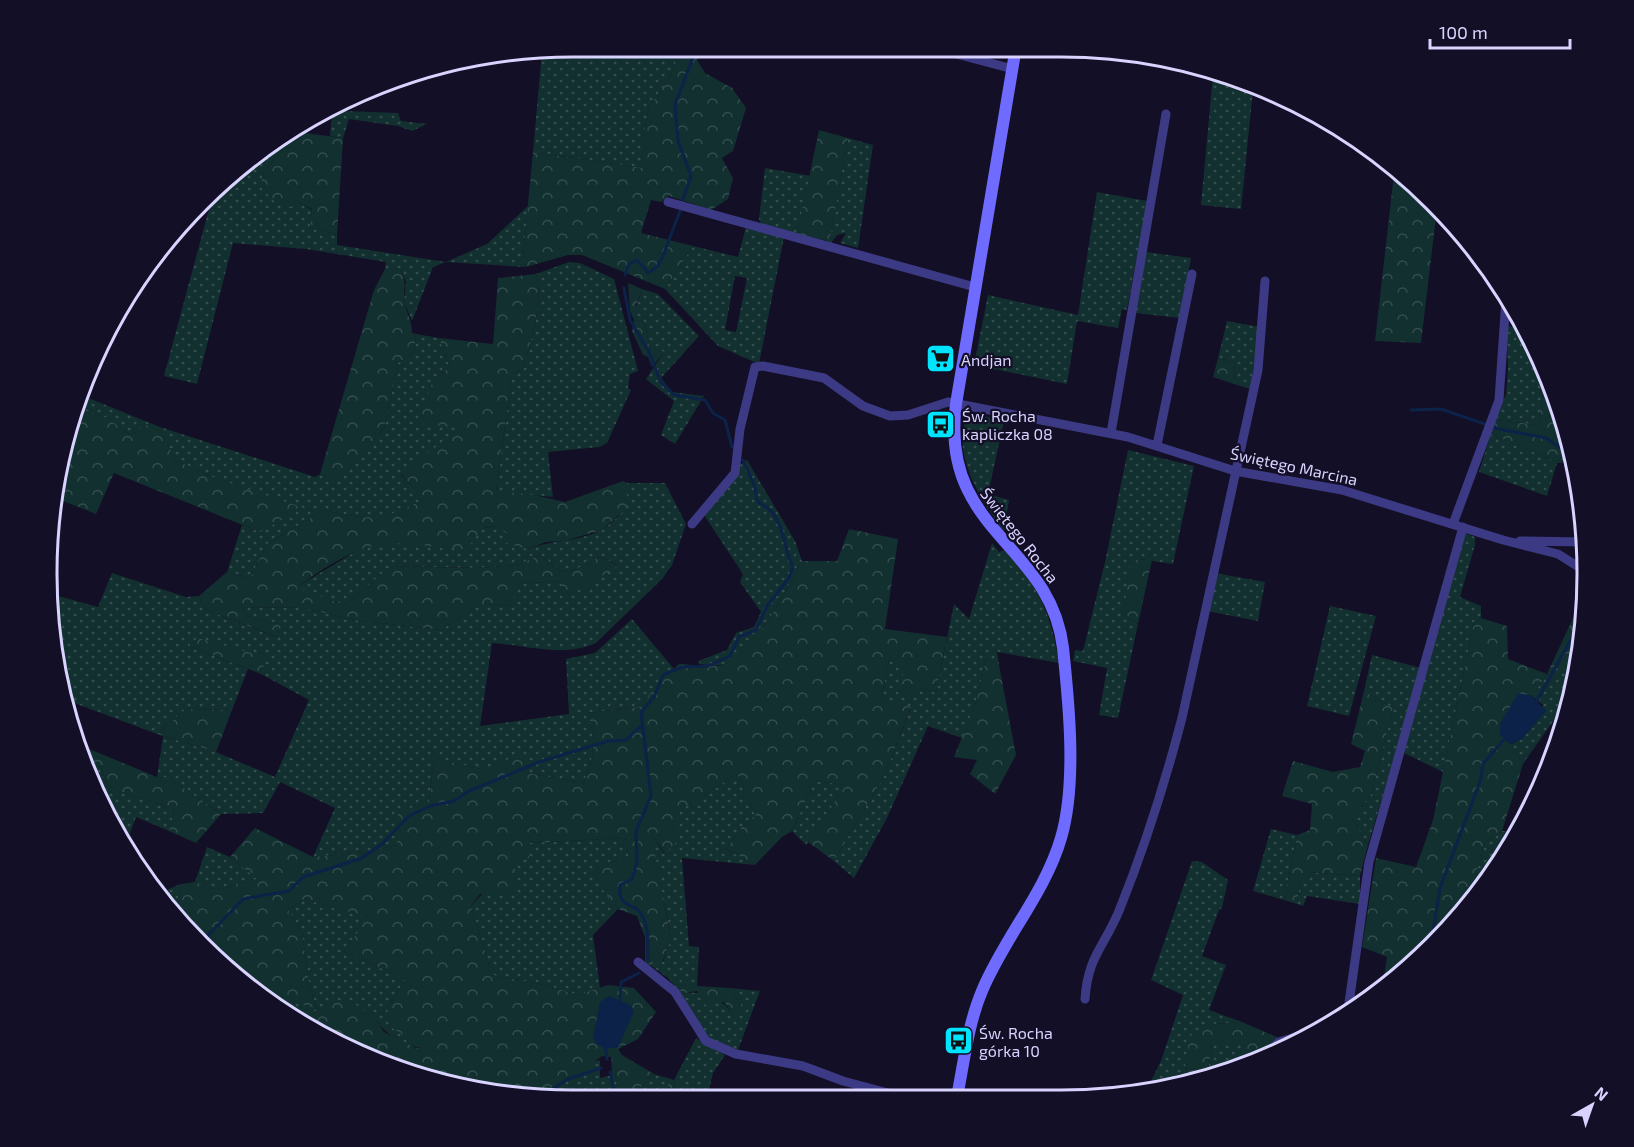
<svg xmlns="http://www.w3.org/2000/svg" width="1634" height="1147" font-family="'Exo 2',sans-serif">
  <defs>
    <pattern id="grass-dots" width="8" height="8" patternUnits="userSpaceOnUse" patternTransform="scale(1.5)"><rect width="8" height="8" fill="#12302f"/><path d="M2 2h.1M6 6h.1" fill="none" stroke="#344d4e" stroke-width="1.8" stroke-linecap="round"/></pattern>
    <pattern id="forest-crowns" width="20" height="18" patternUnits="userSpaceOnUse" patternTransform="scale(1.5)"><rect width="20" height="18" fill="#12302f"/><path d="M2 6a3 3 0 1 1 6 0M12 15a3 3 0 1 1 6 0" fill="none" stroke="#344d4e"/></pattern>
  </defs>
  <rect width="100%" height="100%" fill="#130f26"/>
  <path fill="url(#grass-dots)" fill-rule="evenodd" d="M574 47H682L669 79 649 107 643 138V168L533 152 542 51Z
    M1213 75 1253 90 1241 209 1201 205Z
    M342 108V111L398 113 401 121 427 124 412 131 398 126 349 119 343 138 330 136 332 112Z
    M286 133 281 151 262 175 297 202 312 210 310 227 337 235V245L446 262 487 244 528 206 523 256 526 267 446 262 433 267 412 321 404 302 406 282 401 269H385L386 262 306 249 233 243 197 384 164 376 213 194Z
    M848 138 873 145 858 248 840 243 846 233 837 235 831 243 824 240 830 238Z
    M765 168 811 176 797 234 761 224 759 219Z
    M1097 192 1147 201 1127 310 1122 309 1118 328 1077 321 1067 384 974 365 988 295 1078 315Z
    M746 227 784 237 759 364 718 346 665 289 693 246 738 257ZM735 276 747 278 736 332 725 330Z
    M1146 252 1191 258 1180 318 1135 313Z
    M569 262 580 263 614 279 638 371 630 374 628 388 631 390 607 443 599 447 548 452 553 497 496 492 512 374 523 369C530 344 545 298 536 274Z
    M642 289 658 294 699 336 661 378 672 392 704 396 675 444 661 435 674 401 646 379 664 352 649 346 645 322 634 320 630 311 637 305Z
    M1227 321 1260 327 1250 389 1234 384 1235 362 1218 358Z
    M1506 326 1525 328 1546 374 1538 425 1496 420 1506 394 1508 369Z
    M416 334 439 338 450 367 434 379 461 428 401 475 425 499 395 513 373 520 324 510 267 544 250 578 227 572 242 525 260 532 210 476 175 460 160 427 315 477 320 474 338 481 384 428 398 363 414 352Z
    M91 364 81 395 150 423 131 435 107 418 77 408Z
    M973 415 983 421 984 416 1004 421 988 494 1009 500 1004 532C983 502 952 458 966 419Z
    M1491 434 1557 462 1570 450 1573 462 1557 463 1547 496 1479 472Z
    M1128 450 1194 466 1173 564 1139 559 1123 613 1138 624 1118 718 1099 715 1107 668 1073 661 1075 650 1083 651 1105 562Z
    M747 460 795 541 802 561C787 588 752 661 719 665 713 666 706 665 700 664L698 661 727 650 736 633 754 627 761 612 740 582 743 574 704 515 740 465Z
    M627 483H665L686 524 672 565 662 579 596 643C564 658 525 645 492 643L480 726 569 714 566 659 595 653 632 619 674 669 639 707 588 713C596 740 595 758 583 783L527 773 488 771 434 758 429 802 397 845 366 852 313 857 335 808 280 782 263 813 221 814 169 778 157 777 163 736 216 752 275 777 309 700 261 674 265 657 189 646 248 669 232 710 186 709 157 734 69 701 51 643V594L98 607 112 573 186 597 199 596 204 609 276 637 279 624 247 616 243 607 303 608 355 620 441 630 482 603 509 606 520 584 559 581 569 596 617 565 600 556 585 566 562 572 541 555 517 565 477 568 391 566 345 605 295 588 358 550 375 545 498 526 527 549C551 540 578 542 601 530 610 526 619 515 626 508Z
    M1464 533 1475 537V545L1460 597 1481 606V618L1474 623 1443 772 1404 753Z
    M992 543 999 552 1004 550C1039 587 1051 613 1059 663L997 652 999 665 986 659 976 702 962 738 928 726 887 818 854 878 834 861 885 774 911 708 881 700 889 660 905 664 919 688 936 692 954 604 969 619Z
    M1215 573 1265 582 1258 621 1207 611Z
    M1330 606 1376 616 1349 716 1307 706Z
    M1581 643 1572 694 1523 764 1511 744 1522 739 1543 705 1532 696 1547 674 1556 680Z
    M1372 655 1421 668 1368 845 1351 817 1371 795 1393 708 1364 691Z
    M88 764 101 768 106 782 118 791 175 809 169 831 136 817 126 844 101 806Z
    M737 774C745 788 747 802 756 815L742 827 726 849 755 865 682 858 689 946 699 947 697 986 679 992 668 978 650 965 651 958 663 962 671 938 669 926 650 831 664 854 677 841V812Z
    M815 781 847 785 806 845 792 831Z
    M1271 829 1297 835 1284 900 1253 891Z
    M1502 831H1518L1479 894 1465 909 1485 844Z
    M625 838 629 859 607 863 610 897 618 909 593 935 600 988 578 995 545 985 492 975 471 906 529 843Z
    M207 847 230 857 258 879 217 890 195 882Z
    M1192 861 1202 862 1228 880 1222 908 1219 910 1202 956 1226 965 1209 1010 1242 1022 1214 1024 1185 1063 1189 1078 1146 1091 1161 1061 1183 995 1151 980Z
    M1308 872 1360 876V904L1307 896 1303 906 1297 904 1300 881Z
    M181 884 174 917 159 893Z
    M304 899 369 917 344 952 406 979 387 1008 423 1047C407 1049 384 1033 376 1020L305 1010 288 1013 259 996 316 1007 309 984 302 931 288 910Z
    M730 988 760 991 738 1050 707 1037 680 994C703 990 720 995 733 1015L741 1005Z
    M696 1038 725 1055 713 1073 707 1098 665 1099 677 1082 651 1098 636 1091 654 1074 674 1080Z
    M1212 1043H1244L1246 1047 1237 1063 1208 1072Z
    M611 1057 621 1099H547L545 1097 592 1062 600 1060V1078L612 1075Z"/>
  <path fill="url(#forest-crowns)" d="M682 47H702L697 60 705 73 732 88 746 108 733 151 722 158 733 178 728 199 711 210 669 196 661 202 651 200 641 233 693 246 665 289 582 255H568L526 267 523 256 533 152 643 168V138L649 107 669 79Z
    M819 130 848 138 830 239 824 240 797 234Z
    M290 131 343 138 337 235 310 227 312 209 297 202 290 208 276 203 262 189V175L281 151 286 133Z
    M1394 174 1437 209 1421 343 1375 341Z
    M385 269H401C408 287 402 289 405 304 407 315 412 321 412 333L416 334 414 352 398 363 384 428 338 482 320 474 374 290Z
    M536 274C545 297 530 344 523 369L512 374 496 491 534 495 565 502 623 481 627 483V508L602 530 564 541 546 542 527 549 506 543 509 535 497 526 483 528 466 550C437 548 402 539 373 546 347 552 318 572 296 588L345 605 391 566 477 568 517 565 541 555 562 572 585 566 600 556 618 566 569 596 559 581 521 584 509 606 482 603 441 630 355 620 303 608 243 607 247 616 279 624 277 637 204 609 199 596 227 572 250 578 267 544 324 510C374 520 377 523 424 499L401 474 460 428 416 423 434 379 450 367 439 338 493 344 498 278Z
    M628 283 642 289 634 311H630Z
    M634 320 645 322 649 346 664 352 652 367 648 357 643 355 632 331Z
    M1218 358 1235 362 1234 384 1213 377Z
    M1546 374 1559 404 1570 450 1557 462 1491 434 1496 420 1538 425Z
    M77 408 107 418 131 435 150 423 160 427 175 460 210 476 304 508 260 532 114 473 96 514 53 497Z
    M849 529 898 539 885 629 947 637 936 692 919 688 912 696 898 693 905 665 889 660 881 700 911 707 885 774 834 861 808 842 846 785 815 781 792 831 782 837 755 865 726 849 742 827 756 815C747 802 745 788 737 774L678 812 677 841 665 854 651 833 671 938 662 963 651 958 650 965 645 963V937L637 916 618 909 588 871 607 863 629 859 625 838 529 843V858L514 860 518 895 480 894 471 906 492 975 545 985 578 995 608 985 634 988 656 1012 638 1039 618 1049 622 1055 654 1074 636 1091 651 1098 674 1080 677 1081 665 1099H621L611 1057 602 1056 545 1097 547 1099 437 1083 341 1046 286 1012 305 1010 321 1012 334 999 354 1003 376 1020 384 1032 416 1048 422 1047 389 1026 387 1008 406 979 344 952 368 917 304 899 288 910 302 931 309 984 316 1008 266 997 253 992 188 931 190 927 174 917 181 884 195 882 217 890 257 879 230 857 255 828 313 857 366 852 397 845 398 812 429 802 434 758 488 771 515 755 533 761 527 773 583 783C595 758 596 740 588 713L639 707 663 678 679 664C691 664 709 668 721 665 755 655 786 590 802 561H837Z
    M1139 559 1152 560 1138 624 1123 613 1131 562Z
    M1586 590C1587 632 1580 647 1556 681L1547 674 1532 696 1518 694 1500 735 1511 744 1523 764 1502 831 1485 844 1465 909 1408 969 1382 987 1387 957 1362 947 1376 858 1416 867 1433 820 1474 623 1481 618 1507 626 1508 659 1547 674Z
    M197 638 266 657 261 674 189 646Z
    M986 659 999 665 1016 755 995 794 970 774 977 760 954 757 976 702Z
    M1364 691 1393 708 1371 795 1351 817 1368 845 1360 876 1309 872 1300 881 1297 904 1284 900 1297 835 1310 830 1312 804 1282 796 1293 761 1333 772 1360 767 1365 751 1351 744Z
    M186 709 232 710 216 752 157 734Z
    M82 746 157 777 169 778 221 814 196 843 169 831 175 809 118 791 106 782 101 768 88 764Z
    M682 976 697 986 730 988 741 1005 742 1015H733L724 1002 705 1005 697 991 680 994Z
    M1242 1022 1279 1038 1258 1057 1237 1063 1245 1047 1244 1043H1212L1208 1072 1189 1078 1185 1063 1190 1036 1214 1024Z"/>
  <path fill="#0c2248" d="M1518 693 1532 696 1546 711 1522 739 1511 744 1500 735V724Z
    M609 996 631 1005 634 1011 618 1048H604L596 1044 593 1038 600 1002Z"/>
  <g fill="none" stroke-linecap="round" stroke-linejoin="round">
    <path stroke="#0c2248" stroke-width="3" d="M682 202 691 176 678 141 675 105 697 47
      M625 275 629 264 637 260 648 273 657 267 663 256 680 211
      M624 288 630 320 649 352 660 381 674 395 705 400 713 413 725 420 732 447
      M1411 410 1441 409 1499 429 1546 438 1572 456
      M1535 704 1577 629 1583 627
      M201 943 243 899 289 891 303 877 362 858 382 844 409 816 430 806 454 801 469 791 539 762 608 741 626 740 641 726
      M1431 945 1440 888 1480 782 1483 764 1507 736
      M648 960C648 947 649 930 643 917 636 901 617 910 620 885L632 879 637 862 636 831 651 796 641 712 654 697 663 675 682 667 708 666 730 656 739 637 756 630 767 606 789 578 793 567C784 549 785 529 772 512 769 508 762 505 757 501L755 487 743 460
      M620 1002 621 982 639 973
      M605 1046 607 1059
      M610 1072 616 1099
      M536 1099 568 1079 601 1068"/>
    <path stroke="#3d3a85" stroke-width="9" d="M930 47 1013 69
      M668 202 975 287
      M1111 433 1166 114
      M1157 445 1192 274
      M692 524 735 473 740 429 755 367 763 366 824 378 863 406 890 416 908 415 948 402 1128 437 1235 471 1342 490 1503 540 1558 554 1585 571
      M1453 524 1499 400 1506 299
      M1520 541 1584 542
      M638 962 675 992 706 1041 736 1054 803 1066 843 1081 903 1097
      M1085 999C1088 956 1104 947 1119 911 1144 849 1165 783 1182 718L1258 370 1265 281
      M1348 1010 1369 862 1463 527
      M1266 1055 1279 1042 1316 1031"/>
    <path stroke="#6f6bff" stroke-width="12" d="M957 1097C964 1062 968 1024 982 991 1004 938 1045 893 1061 838 1077 784 1069 704 1063 648 1051 543 939 532 956 404L1016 47"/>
  </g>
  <defs>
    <symbol id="supermarket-square" viewBox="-11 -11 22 22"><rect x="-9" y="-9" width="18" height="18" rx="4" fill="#00e5ff" stroke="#130f26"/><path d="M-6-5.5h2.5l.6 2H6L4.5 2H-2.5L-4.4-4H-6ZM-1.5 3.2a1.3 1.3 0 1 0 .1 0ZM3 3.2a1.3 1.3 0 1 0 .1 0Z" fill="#111"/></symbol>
    <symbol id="bus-square" viewBox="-11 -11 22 22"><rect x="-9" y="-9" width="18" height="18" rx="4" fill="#00e5ff" stroke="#130f26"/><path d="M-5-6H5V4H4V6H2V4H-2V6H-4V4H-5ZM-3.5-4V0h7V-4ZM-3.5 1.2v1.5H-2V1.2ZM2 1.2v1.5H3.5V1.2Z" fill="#111"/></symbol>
  </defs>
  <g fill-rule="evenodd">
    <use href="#supermarket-square" x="924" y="342" width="33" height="33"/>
    <use href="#bus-square" x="924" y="408" width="33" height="33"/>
    <use href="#bus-square" x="942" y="1024" width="33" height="33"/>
  </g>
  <g text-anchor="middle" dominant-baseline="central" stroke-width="4.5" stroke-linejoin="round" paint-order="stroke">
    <g font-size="16" fill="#d9d4ff" stroke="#130f26" text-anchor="start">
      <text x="961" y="359">Andjan</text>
      <text x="962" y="415">Św. Rocha<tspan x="962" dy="18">kapliczka 08</tspan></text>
      <text x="979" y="1032">Św. Rocha<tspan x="979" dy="18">górka 10</tspan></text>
    </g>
    <g font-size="16" fill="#d9d4ff" stroke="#130f26">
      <text transform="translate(1294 466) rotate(12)">Świętego Marcina</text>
      <text transform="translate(1020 535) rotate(52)">Świętego Rocha</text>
    </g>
  </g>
  <path d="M0 0H1634V1147H0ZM573 57H1061A516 516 0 0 1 1577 573V574A516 516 0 0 1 1061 1090H573A516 516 0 0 1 57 574V573A516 516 0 0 1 573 57Z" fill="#130f26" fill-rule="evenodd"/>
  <path fill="none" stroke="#d9d4ff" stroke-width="3" d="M573 57H1061A516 516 0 0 1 1577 573V574A516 516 0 0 1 1061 1090H573A516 516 0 0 1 57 574V573A516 516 0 0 1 573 57Z"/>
  <g transform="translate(1592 1105) rotate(40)" stroke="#130f26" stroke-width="4.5" paint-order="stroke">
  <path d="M0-4.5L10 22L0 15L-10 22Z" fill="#d9d4ff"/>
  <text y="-9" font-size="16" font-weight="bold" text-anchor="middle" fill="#d9d4ff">N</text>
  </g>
  <path d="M1430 39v9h140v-9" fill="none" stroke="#d9d4ff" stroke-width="3"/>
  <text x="1439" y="39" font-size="18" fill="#d9d4ff" stroke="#130f26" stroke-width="4.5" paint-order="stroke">100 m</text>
</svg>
